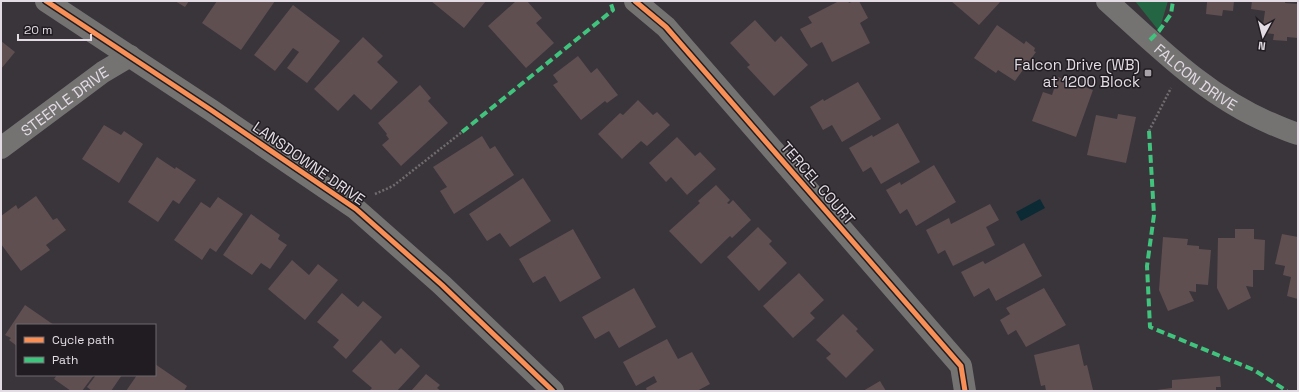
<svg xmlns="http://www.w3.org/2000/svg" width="1299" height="392" font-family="'Space Grotesk',sans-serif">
  <rect width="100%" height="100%" fill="#3a353b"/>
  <path fill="#246643" d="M1135 1H1168L1159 31Z"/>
  <path fill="#0c2a33" d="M1040 199 1045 208 1021 221 1016 212Z"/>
  <path fill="#5f4f50" d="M175 1H189L185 7Z
    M217 1H275L241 50 202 23Z
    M431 1H486L464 28Z
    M516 1H527L542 18 536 23 554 43 526 68 488 26Z
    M839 1H848L849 3 854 1H859L868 18 860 23 870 43 832 62 822 42 811 48 800 29 812 23 808 17Z
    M951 1H1001L979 25Z
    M1203 1H1234L1233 11 1223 10 1222 16 1206 14 1207 2Z
    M1252 1H1285V3L1298 4V38L1287 37V41L1273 40 1274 34 1262 33 1265 11 1251 9Z
    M293 5 340 41 307 83 287 68 299 52 293 48 275 71 254 55Z
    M755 20 775 42 781 36 808 65 774 96 747 67 750 65 730 43Z
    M997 25 1024 44 1026 41 1035 48 1034 51 1036 52 1015 81 998 70 996 73 974 58Z
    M363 37 383 56 377 62 398 82 371 110 354 94 338 111 314 89Z
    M1 41 15 52 1 69Z
    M578 56 591 73 597 68 618 95 607 103 605 101 581 120 553 85 558 82 553 75Z
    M1058 77 1093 90 1076 137 1032 121 1043 92 1052 95Z
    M858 82 881 119 842 142 832 125 823 130 810 107 823 99 824 101Z
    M420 85 431 98 428 101 448 123 401 166 382 145 389 139 386 135 387 134 378 123Z
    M638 100 653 115 657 112 670 125 647 146 641 141 622 159 598 134 620 113 623 115Z
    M1118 114 1136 117 1126 163 1087 155 1096 115 1117 119Z
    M898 123 920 162 881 184 871 167 863 172 849 148 872 135 873 137Z
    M104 125 121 135 124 131 143 144 119 183 82 159Z
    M482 136 490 149 495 146 514 175 454 214 440 191 447 187 433 167Z
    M677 137 695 156 700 152 716 169 687 195 671 177 666 182 649 163Z
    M157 157 175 169 176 167 196 180 179 204 173 200 158 222 128 202Z
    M934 165 956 202 916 226 907 209 900 214 886 190 900 182 901 185Z
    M523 178 551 221 510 247 500 233 487 241 469 214Z
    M716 185 730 200 727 203 729 204 733 200 751 220 732 238 730 236 701 264 669 231 700 203 698 201Z
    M36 196 53 220 57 218 66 230 46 245 50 250 21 271 1 244V216L16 205 18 209Z
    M218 197 243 214 216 252 210 248 202 260 174 240 201 202 210 208Z
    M990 204 999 220 986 227 995 245 953 266 945 250 938 254 926 230 949 218 951 224Z
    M251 214 280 235 278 239 287 245 270 269 261 263 252 275 223 255Z
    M758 227 772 241 769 244 787 263 759 291 727 257Z
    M573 229 601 278 560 302 545 276 533 283 519 259Z
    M1235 229H1254V239L1265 240 1264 270H1253V287L1246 286 1251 298 1228 310 1217 288 1218 238H1235Z
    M1282 234 1298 237V299L1287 296 1291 277 1283 275 1285 266 1275 264Z
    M1163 237 1188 239 1187 245 1199 246V249L1211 250 1208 285 1196 284V292L1189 291 1194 301 1168 311 1159 290Z
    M1024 243 1042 276 996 301 989 288 974 297 961 272 983 261 985 264Z
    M292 260 309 275 318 264 338 280 305 320 268 289Z
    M799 273 824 300 810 313 815 318 793 338 763 306Z
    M634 288 656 327 619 348 609 331 595 339 582 317Z
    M1044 288 1066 325 1026 347 1016 330 1008 335 1000 320 1010 314 1006 308Z
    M342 293 358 307 363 301 382 317 346 359 333 347 339 340 317 322Z
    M25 305 54 325H17V346L9 340 11 338 5 335Z
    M843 314 858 329 856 331 874 350 846 378 826 358 831 354 816 340Z
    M667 339 678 359 692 352 710 384 697 391H647L646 388 657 382 654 376 636 386 623 362Z
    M381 340 395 354 401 348 420 366 397 391H369L372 388 352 371Z
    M1079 344 1084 366 1087 365 1093 390 1046 391 1045 385 1041 386 1034 355Z
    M155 364 187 386 184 391H126L137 375H155Z
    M426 374 440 385 437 388 441 391H411Z
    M57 375H94L82 391H71L54 379Z
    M96 375H122L111 391H92L87 387Z
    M1220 376 1221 387H1216V391H1156V390L1172 388V380Z
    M880 381 886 391H863Z"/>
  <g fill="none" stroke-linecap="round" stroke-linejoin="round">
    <path stroke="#706d6e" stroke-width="2.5" stroke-dasharray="2 2" stroke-linecap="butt" d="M1149 131 1171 88
      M375 194 393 186 462 132"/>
    <g stroke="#757372" stroke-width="22">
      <path d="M635 1 666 27 961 366 965 391"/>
      <path id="s1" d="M1 148 103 72 130 56"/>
    </g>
    <g stroke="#757372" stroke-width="22">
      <path d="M46 1 211 110 356 209 442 285 553 391"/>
      <path id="s2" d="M1107 1C1157 46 1206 96 1270 123 1279 127 1288 131 1298 134"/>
    </g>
    <path stroke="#40c37c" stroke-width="4" stroke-dasharray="8 4" stroke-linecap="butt" d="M1150 40 1159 31 1171 14 1173 1
      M1149 131 1154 215 1147 266 1150 327 1254 370 1287 391
      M462 132 613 10 610 1"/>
    <defs>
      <path id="cycleway" d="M46 1 211 110 356 209 442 285 553 391
        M635 1 666 27 961 366 965 391"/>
    </defs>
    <use href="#cycleway" stroke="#201c21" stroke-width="8"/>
    <use href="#cycleway" stroke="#f78f57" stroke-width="5"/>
  </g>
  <rect fill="#a8a2a9" stroke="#201c21" stroke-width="1.5" x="1144" y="69" width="8" height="8" rx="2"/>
  <g text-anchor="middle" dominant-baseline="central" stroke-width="3" stroke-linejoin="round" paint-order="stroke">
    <g font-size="15" fill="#e3dce4" stroke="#201c21" text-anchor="end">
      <text x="1140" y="64">Falcon Drive (WB)<tspan x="1140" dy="17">at 1200 Block</tspan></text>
    </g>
    <g font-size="15" fill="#e3dce4" stroke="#201c21">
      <text stroke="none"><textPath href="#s2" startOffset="117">FALCON DRIVE</textPath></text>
      <text stroke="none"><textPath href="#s1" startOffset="79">STEEPLE DRIVE</textPath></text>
      <text transform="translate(309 163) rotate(35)">LANSDOWNE DRIVE</text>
      <text transform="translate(818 183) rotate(49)">TERCEL COURT</text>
    </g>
  </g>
  <rect width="1299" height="392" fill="none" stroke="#e3dce4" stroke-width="4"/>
  <rect x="16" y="324" width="140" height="52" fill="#201c21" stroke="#6e696f"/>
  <rect x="24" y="337" width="20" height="6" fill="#f78f57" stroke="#6e696f"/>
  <text x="52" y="344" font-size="12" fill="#e3dce4">Cycle path</text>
  <rect x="24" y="357" width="20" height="6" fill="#40c37c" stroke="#6e696f"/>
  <text x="52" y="364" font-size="12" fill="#e3dce4">Path</text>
  <g transform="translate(1263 36) rotate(187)" stroke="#201c21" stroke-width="3" paint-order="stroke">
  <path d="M0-3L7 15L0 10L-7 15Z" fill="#e3dce4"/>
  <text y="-6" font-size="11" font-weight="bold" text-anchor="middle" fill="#e3dce4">N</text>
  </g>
  <path d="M18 34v6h73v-6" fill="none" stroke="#e3dce4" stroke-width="2"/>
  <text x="24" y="34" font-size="12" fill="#e3dce4" stroke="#201c21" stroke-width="3" paint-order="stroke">20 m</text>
</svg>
